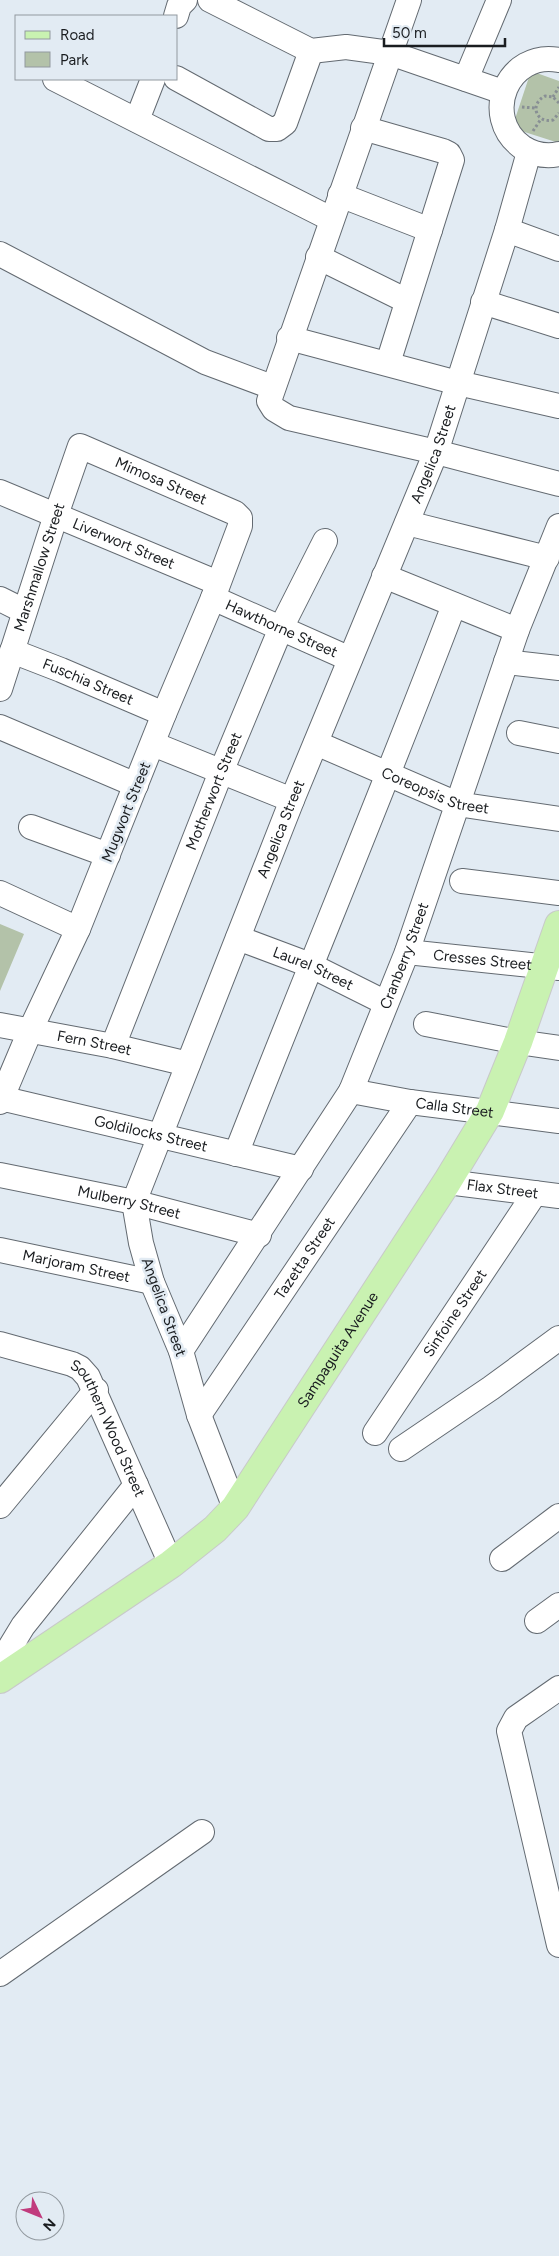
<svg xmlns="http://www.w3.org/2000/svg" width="559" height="2256" font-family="Figtree,sans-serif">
  <rect width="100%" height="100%" fill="#e2ebf3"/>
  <path fill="#b3c2a9" d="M531 71 559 81V143L512 128Z
    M0 924 24 934 0 991Z"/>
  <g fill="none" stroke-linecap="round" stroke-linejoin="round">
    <defs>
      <g id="minor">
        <path d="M210 0 311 51 346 47 390 53 503 92"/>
        <path d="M409 0 269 401 274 409 289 418 436 452 559 484"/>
        <path d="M176 16 179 6 185 0"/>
        <path d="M559 60C508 50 480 116 522 147 533 154 546 157 559 154"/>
        <path d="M176 78 269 129H277L285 123 311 51"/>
        <path d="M55 79 331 219"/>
        <path d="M466 79 499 0"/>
        <path d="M137 120 153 79"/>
        <path d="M363 128 443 151 449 154 452 160 388 363"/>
        <path d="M340 195 430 230"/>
        <path d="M507 230 559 249"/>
        <path d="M0 254 205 362 272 387"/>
        <path d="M318 257 407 301"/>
        <path d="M483 302 559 326"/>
        <path d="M289 338 458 383 559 406"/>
        <path id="s1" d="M0 492 218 583"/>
        <path d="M407 523 547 558"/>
        <path d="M384 576 517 630"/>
        <path id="s2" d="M213 598 350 659"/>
        <path d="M0 599 24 611"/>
        <path id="s3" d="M12 651 61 670 164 714"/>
        <path d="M506 662 559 668"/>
        <path id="s4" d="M0 689 56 515 80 446 235 513 240 518V526L213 598 164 714 78 929 30 1031 0 1102"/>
        <path d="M0 727 136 785"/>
        <path d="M519 733 559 741"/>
        <path id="s5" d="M316 743 457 804 559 819"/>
        <path d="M153 744 292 800"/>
        <path d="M31 827 108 855"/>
        <path d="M462 881 559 893"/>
        <path d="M0 893 78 929"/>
        <path id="s6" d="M238 938 310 965 386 1003"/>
        <path id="s7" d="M407 952 559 968"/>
        <path d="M426 1024 518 1042 559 1048"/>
        <path id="s8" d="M0 1025 113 1046 188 1064"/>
        <path id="s9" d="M113 1046 221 772 281 628 325 541"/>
        <path id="s10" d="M351 1091 410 1102 559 1121"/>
        <path id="s11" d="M0 1098 301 1169"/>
        <path d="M236 1154C308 970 384 789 454 605"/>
        <path id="s12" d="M0 1175 134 1202 259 1235"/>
        <path id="s13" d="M447 1182 559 1196"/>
        <path id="s14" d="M0 1250 152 1282"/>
        <path id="s15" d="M0 1344 72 1364 80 1368 88 1377 171 1564"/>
        <path id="s16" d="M181 1351 351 1091 407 952 517 630 559 526"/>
        <path id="s17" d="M199 1415 410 1102"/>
        <path id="s18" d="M375 1433 535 1193"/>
        <path d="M401 1449 491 1388 559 1338"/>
        <path d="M0 1506 96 1390"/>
        <path id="s19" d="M235 1508 199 1415 181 1351 152 1282 141 1243 134 1202 292 800 436 452 507 230 529 152"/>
        <path d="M502 1559 559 1516"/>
        <path d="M537 1621 559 1605"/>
        <path d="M6 1654 23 1626 136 1485"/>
        <path d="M559 1688 516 1718 509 1731 559 1945"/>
        <path d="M0 1974 202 1832"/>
      </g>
      <g id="major">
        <path id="s20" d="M0 1679 171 1564 215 1529 235 1508 447 1182 490 1111 518 1042 559 925"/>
      </g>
    </defs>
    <use href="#minor" stroke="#636a71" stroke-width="26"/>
    <use href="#major" stroke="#c8c9c9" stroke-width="30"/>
    <path stroke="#888f94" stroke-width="3" stroke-dasharray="2.5 2.5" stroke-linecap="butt" d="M553 97 559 87
      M559 103 553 97 545 96C529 104 536 124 553 120L559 113
      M522 107 535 108
      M533 131 541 119"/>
    <use href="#minor" stroke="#fff" stroke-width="24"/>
    <use href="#major" stroke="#c9f2b1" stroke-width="28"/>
  </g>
  <g text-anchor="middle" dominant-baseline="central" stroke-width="5" stroke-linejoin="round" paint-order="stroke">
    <g font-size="15" fill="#1a1d20" stroke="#e2ebf3">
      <text stroke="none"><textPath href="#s19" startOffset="1129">Angelica Street</textPath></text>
      <text stroke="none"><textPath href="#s4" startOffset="344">Mimosa Street</textPath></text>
      <text stroke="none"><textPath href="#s1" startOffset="134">Liverwort Street</textPath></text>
      <text stroke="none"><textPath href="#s4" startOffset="128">Marshmallow Street</textPath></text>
      <text stroke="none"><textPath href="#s2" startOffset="75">Hawthorne Street</textPath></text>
      <text stroke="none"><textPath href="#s3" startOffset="82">Fuschia Street</textPath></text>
      <text stroke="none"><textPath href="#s5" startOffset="129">Coreopsis Street</textPath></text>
      <text stroke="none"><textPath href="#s9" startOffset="274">Motherwort Street</textPath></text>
      <text transform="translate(126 812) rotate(-68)">Mugwort Street</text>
      <text stroke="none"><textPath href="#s19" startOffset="724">Angelica Street</textPath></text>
      <text stroke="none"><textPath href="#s16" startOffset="456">Cranberry Street</textPath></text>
      <text stroke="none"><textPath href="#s7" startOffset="76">Cresses Street</textPath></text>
      <text stroke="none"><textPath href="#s6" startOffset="81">Laurel Street</textPath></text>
      <text stroke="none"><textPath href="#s8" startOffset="96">Fern Street</textPath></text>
      <text stroke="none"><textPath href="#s10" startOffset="105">Calla Street</textPath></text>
      <text stroke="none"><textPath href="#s11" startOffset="155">Goldilocks Street</textPath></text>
      <text stroke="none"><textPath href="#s13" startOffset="56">Flax Street</textPath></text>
      <text stroke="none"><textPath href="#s12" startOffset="132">Mulberry Street</textPath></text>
      <text stroke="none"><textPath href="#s17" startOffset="189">Tazetta Street</textPath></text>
      <text stroke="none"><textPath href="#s14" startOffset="78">Marjoram Street</textPath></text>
      <text transform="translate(164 1307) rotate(70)">Angelica Street</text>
      <text stroke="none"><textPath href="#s18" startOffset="144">Sinfoine Street</textPath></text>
      <text stroke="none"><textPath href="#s20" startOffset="480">Sampaguita Avenue</textPath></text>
      <text stroke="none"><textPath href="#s15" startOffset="150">Southern Wood Street</textPath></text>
    </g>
  </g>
  <rect x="15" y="15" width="162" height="65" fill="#e2ebf3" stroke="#92999f"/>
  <rect x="25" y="31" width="25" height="8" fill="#c9f2b1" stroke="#92999f"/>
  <text x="60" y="40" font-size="15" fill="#1a1d20">Road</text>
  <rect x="25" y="52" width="25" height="15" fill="#b3c2a9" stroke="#92999f"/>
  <text x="60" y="65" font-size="15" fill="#1a1d20">Park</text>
  <g transform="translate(40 2216) rotate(133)"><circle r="24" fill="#e2ebf3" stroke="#92999f"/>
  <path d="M0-4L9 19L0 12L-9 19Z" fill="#c13b7d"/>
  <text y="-8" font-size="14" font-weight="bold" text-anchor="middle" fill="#1a1d20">N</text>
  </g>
  <path d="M384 38v8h121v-8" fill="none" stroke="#1a1d20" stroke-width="2.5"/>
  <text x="392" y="38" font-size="15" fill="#1a1d20" stroke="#e2ebf3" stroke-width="4" paint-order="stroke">50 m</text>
</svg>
